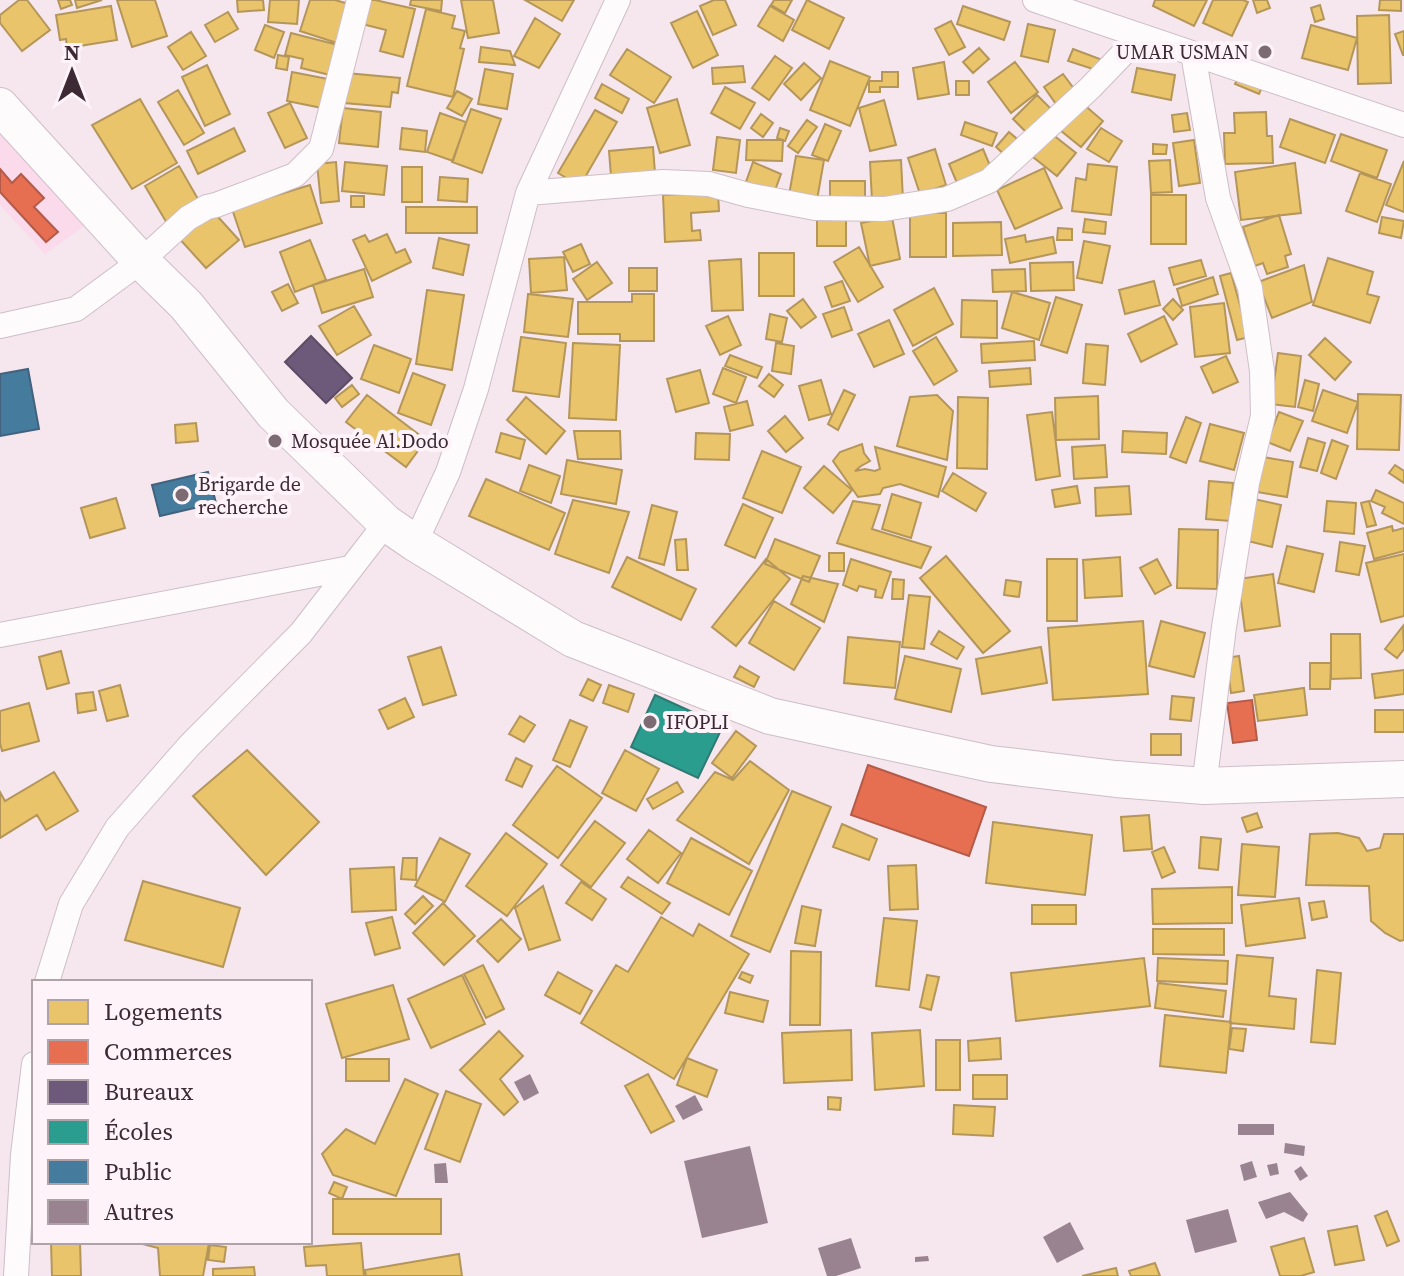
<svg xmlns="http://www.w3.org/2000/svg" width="1404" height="1276" font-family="'Source Serif 4',serif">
  <rect width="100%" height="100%" fill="#f6e6ee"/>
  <path fill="#fadaeb" d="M0 122 90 222 45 254 0 205Z"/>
  <path fill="#e9c46a" stroke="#b5965a" stroke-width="2" d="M19 0H27L50 30 22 51 0 23V15Z
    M58 0H70L72 5 61 9Z
    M75 0H102L77 8Z
    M117 0H155L167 36 132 47Z
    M237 0H263L264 10 238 12Z
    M270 0H299L297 24 268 22Z
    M310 0H335L349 4 337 43 300 31Z
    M367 0H375L415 9 403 57 380 51 386 30 362 24Z
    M411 0H442L441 11 410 5Z
    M461 0H493L499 33 468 38Z
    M525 0H574L562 21Z
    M714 0H725L736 25 713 35 700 6Z
    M774 0H792L785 13 771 5Z
    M807 0 844 18 829 49 792 30Z
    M1155 0H1207L1194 26 1153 6Z
    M1213 0H1243L1248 2 1232 36 1203 23Z
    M1253 0H1267L1270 8 1257 13Z
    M1380 0H1401V11L1379 10Z
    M1320 5 1324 19 1315 22 1311 8Z
    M111 6 117 40 67 48 66 39 60 40 56 15Z
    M770 6 794 20 783 41 758 26Z
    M963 6 1010 22 1004 40 957 24Z
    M426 9 455 16 452 28 465 31 460 48 464 49 453 97 407 86Z
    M697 11 718 55 693 68 671 23Z
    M228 12 238 29 215 42 205 25Z
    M1389 15 1391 83 1358 84 1357 16Z
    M535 18 560 34 539 68 514 56Z
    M951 21 965 47 949 55 935 29Z
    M1028 24 1055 30 1048 62 1021 56Z
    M265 25 284 32 274 58 255 50Z
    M1311 25 1357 38 1348 70 1302 58Z
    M1404 31V55H1403L1395 34Z
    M191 32 206 56 183 70 168 47Z
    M291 33 338 45 330 75 301 68 303 59 285 55Z
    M481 47 510 51 515 65 479 62Z
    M979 48 989 59 973 73 963 62Z
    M627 49 671 77 654 103 610 75Z
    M1073 49 1100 59 1096 70 1068 61Z
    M278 55 289 57 287 70 276 68Z
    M775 56 792 68 769 100 752 88Z
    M830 61 870 77 850 126 810 110Z
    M944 62 949 94 918 99 913 68Z
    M1015 62 1038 92 1011 113 988 82Z
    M804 63 821 78 801 100 784 84Z
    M207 65 230 114 205 126 182 77Z
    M743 66 745 82 713 84 712 68Z
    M1137 68 1175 75 1171 100 1132 92Z
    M485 69 513 74 507 109 478 104Z
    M292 72 328 79 322 108 287 101Z
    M882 72H898V87H880V92H869V81H882Z
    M346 73 400 78 398 93 392 92 390 107 344 103Z
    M1063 74 1075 90 1056 104 1044 87Z
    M1239 75 1263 85 1259 94 1235 84Z
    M956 81H969V95H956Z
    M602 84 629 99 622 113 595 98Z
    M725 87 755 103 740 129 711 113Z
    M178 90 204 133 184 145 158 102Z
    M457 91 472 99 462 116 447 108Z
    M1037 95 1052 110 1028 134 1013 119Z
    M140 99 177 163 132 189 92 125Z
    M677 99 690 145 660 153 647 108Z
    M884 100 896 145 870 151 859 108Z
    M290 103 307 138 285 148 268 113Z
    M1082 103 1103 121 1081 147 1060 130Z
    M343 108 381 112 378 147 339 143Z
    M471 109 501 119 482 173 452 162Z
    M595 110 617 122 580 186 558 173Z
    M1266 112 1267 136H1272L1273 163 1225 164 1224 133H1235L1234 113Z
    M440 113 466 122 453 161 427 152Z
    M1187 113 1190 130 1174 132 1172 115Z
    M761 114 773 123 763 137 751 128Z
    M1290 119 1335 135 1325 163 1280 147Z
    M807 120 817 127 798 153 788 146Z
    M965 122 997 133 992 146 961 135Z
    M825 124 841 131 828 161 812 155Z
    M234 128 245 151 198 174 187 151Z
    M402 128 427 131 425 152 400 149Z
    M780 128 789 131 785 141 777 138Z
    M1101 128 1122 141 1109 162 1087 149Z
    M1009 132 1022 143 1008 158 996 147Z
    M1052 134 1076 153 1057 176 1033 157Z
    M1341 134 1387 150 1377 178 1331 161Z
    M717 137 740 140 736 173 713 170Z
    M747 140H783L782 161 746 160Z
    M1194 140 1200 183 1179 186 1173 143Z
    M1153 144 1167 145 1166 154H1153Z
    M653 147 655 173 611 176 609 151Z
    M935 149 946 185 920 194 908 158Z
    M983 149 991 168 957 183 949 164Z
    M796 156 824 160 817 200 789 195Z
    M901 160 903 200 872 201 870 162Z
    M1170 160 1172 192 1151 193 1149 161Z
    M1404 161V212L1386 205Z
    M336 162 339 201 321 203 317 164Z
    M345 162 387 166 384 195 342 191Z
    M753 162 781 174 774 193 746 182Z
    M1295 163 1301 213 1241 220 1235 172Z
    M1088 164 1117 167 1111 215 1072 211 1076 178 1086 180Z
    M179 166 202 206 168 225 145 186Z
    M402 167H422V202H402Z
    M1044 168 1062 208 1015 229 997 190Z
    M1360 173 1391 184 1377 222 1346 211Z
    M440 177 468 179 467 202 438 200Z
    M830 181H865V200H830Z
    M310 185 322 223 245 247 232 209Z
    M718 193 719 211 691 213 692 231 700 230 701 240 665 242 663 195Z
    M1151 195H1186V244H1151Z
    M351 196H364V207H351Z
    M209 207 239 240 206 268 177 236Z
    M406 207H477V233H406Z
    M910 213H946V257H910Z
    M1279 215 1291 254 1285 256 1288 267 1267 274 1263 263 1255 266 1243 227Z
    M892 217 900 259 870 266 861 223Z
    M1382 217 1404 221 1401 238 1379 233Z
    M817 219H846V246H817Z
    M1085 219 1106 222 1105 234 1083 232Z
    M1001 222 1002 255 953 256V223Z
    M1058 228 1072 229V240H1057Z
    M387 234 396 253 405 249 411 262 372 281 353 240 365 235 369 242Z
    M1025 235 1026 242 1053 237 1056 253 1010 263 1005 239Z
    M439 238 469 245 463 275 433 268Z
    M310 240 326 280 295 292 280 252Z
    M1084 241 1110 246 1102 283 1077 278Z
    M581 244 590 264 573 272 563 252Z
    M859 247 883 287 858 302 834 262Z
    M759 253H794V296H759Z
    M564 257 567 290 531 293 529 259Z
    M1328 258 1373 272 1367 294 1379 297 1370 323 1313 305Z
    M741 259 743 310 712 311 709 261Z
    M1201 260 1206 276 1174 285 1169 268Z
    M597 262 612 283 587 300 573 279Z
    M1073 262 1074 290 1031 291 1030 263Z
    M1304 265 1312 302 1272 318 1258 282Z
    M629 268H657V291H629Z
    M364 269 373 297 322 313 313 285Z
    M1025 269 1026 291 993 292 992 270Z
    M1231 273 1249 337 1237 340 1220 276Z
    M1213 277 1218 294 1182 306 1177 289Z
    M842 281 850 301 832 307 825 287Z
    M1154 281 1160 305 1125 314 1119 290Z
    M288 284 298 303 282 311 272 292Z
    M934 288 953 324 913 346 894 310Z
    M427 290 464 295 452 370 416 364Z
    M1012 292 1050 303 1039 340 1002 328Z
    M528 294 573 299 568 337 524 332Z
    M632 294H654V341H620V334H578V302H632Z
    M1056 297 1082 305 1067 353 1041 345Z
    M803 299 816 317 801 328 787 311Z
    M1173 299 1183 310 1173 320 1163 309Z
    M962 300 997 301V338L961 337Z
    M1224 303 1230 353 1195 357 1190 307Z
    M354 306 371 335 337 355 319 326Z
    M844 307 852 330 832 337 823 314Z
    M770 314 787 318 782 342 766 339Z
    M728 316 741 345 720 355 706 326Z
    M1164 316 1177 344 1141 362 1128 334Z
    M889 320 904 354 874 367 858 334Z
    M521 337 566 343 559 397 513 391Z
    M936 337 957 371 934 385 913 351Z
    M1325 338 1351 362 1335 380 1309 355Z
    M1034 341 1035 360 982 363 981 344Z
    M573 343 620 345 616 420 569 418Z
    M776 343 794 346 791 374 772 371Z
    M1086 344 1108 346 1105 385 1083 383Z
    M374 345 411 359 399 393 361 379Z
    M1278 353 1301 356 1295 407 1271 404Z
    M730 355 762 367 757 378 725 366Z
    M1226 356 1238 382 1213 393 1201 367Z
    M723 368 746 377 736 403 713 394Z
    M1030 368 1031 384 990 387 989 371Z
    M700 370 709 403 676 412 667 379Z
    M413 373 445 385 431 425 398 413Z
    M769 374 783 385 774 397 759 386Z
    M821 380 831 414 809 420 799 386Z
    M1305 380 1319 384 1313 411 1298 407Z
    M352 385 359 394 342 407 335 398Z
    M844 390 855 395 838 430 828 424Z
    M1323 390 1358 402 1347 433 1312 421Z
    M1358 394 1401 395 1399 450 1357 449Z
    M367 395 426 440 406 467 346 422Z
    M937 395 953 411 947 460 897 446 910 397Z
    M1098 396 1099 439 1056 440 1055 398Z
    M526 397 565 431 546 454 507 420Z
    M958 397 988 398 987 469 957 468Z
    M747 401 753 425 730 431 724 407Z
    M1052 412 1060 476 1036 480 1027 415Z
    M1279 412 1303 421 1290 451 1267 442Z
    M785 416 803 438 786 452 768 431Z
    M1186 417 1201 423 1186 463 1170 457Z
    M196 423 198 441 176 443 175 425Z
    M1210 424 1244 433 1234 470 1200 461Z
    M574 431H620L621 459H578Z
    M1123 431 1167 433 1166 454 1122 452Z
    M501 433 525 440 520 459 496 452Z
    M696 433 730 434 729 460 695 459Z
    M1308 438 1325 443 1317 471 1300 467Z
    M1332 440 1348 446 1336 479 1321 473Z
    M862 444 864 453 870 461 861 466 855 471 865 469 875 471 880 469 875 447 946 467 938 497 900 484 883 488 880 494 858 497 833 461 840 452Z
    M1105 445 1107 477 1074 479 1072 447Z
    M762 451 801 467 782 513 743 498Z
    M1263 457 1293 462 1287 497 1257 492Z
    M567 460 622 470 616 504 561 494Z
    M529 465 560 476 551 503 520 491Z
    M1395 465 1404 471V483L1389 473Z
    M824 466 852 490 833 513 804 488Z
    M953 473 986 493 976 511 942 491Z
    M486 479 565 513 549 550 469 516Z
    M1209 481 1233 483 1230 521 1206 519Z
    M1077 486 1080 503 1055 507 1052 490Z
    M1129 486 1131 514 1096 516 1095 488Z
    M1376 490 1404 503V524L1382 513 1385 507 1371 501Z
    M892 494 921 503 911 538 882 529Z
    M116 498 125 528 90 538 81 508Z
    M1254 499 1281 505 1272 547 1244 540Z
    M573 500 629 512 609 573 555 554Z
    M853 501 880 505 872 529 931 547 921 568 837 543Z
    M1327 501 1356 503 1354 534 1324 531Z
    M1369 501 1376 525 1367 527 1361 503Z
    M743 504 773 518 755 558 725 545Z
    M652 505 677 512 664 565 639 558Z
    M1392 526 1393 531 1404 528V551L1374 559 1367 533Z
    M1179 529 1218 530 1217 589 1177 588Z
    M686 539 688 570H677L675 540Z
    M775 539 820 556 809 582 765 564Z
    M1340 542 1365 546 1359 575 1336 571Z
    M1287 546 1323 554 1314 592 1278 583Z
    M829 553H844V571H829Z
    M1404 554V616L1381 622 1366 563Z
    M946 556 1010 631 983 653 920 578Z
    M627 557 696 589 681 620 612 587Z
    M1120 557 1122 596 1085 598 1083 560Z
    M766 559 790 579 736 646 712 627Z
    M851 559 891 572 882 598 875 597 876 590 859 586 857 591 843 585Z
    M1047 559H1077V621H1047Z
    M1157 559 1171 585 1155 594 1140 568Z
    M1273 574 1280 626 1245 631 1238 579Z
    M803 576 838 584 824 622 791 604Z
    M893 579 904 580 903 599H892Z
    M1006 580 1021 582 1019 597 1004 595Z
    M909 595 930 597 924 649 902 647Z
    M774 601 820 628 794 670 749 643Z
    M1143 621 1148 694 1053 700 1048 628Z
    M1161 621 1205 633 1194 677 1149 666Z
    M1403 626 1404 649 1397 658 1385 649Z
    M939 631 964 647 957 659 931 644Z
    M1331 634H1360L1361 678 1331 679Z
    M848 637 900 642 895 688 844 683Z
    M441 647 456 695 423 705 408 657Z
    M1041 647 1047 683 982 694 976 659Z
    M61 651 69 683 47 689 39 657Z
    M905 656 961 669 951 712 895 699Z
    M1239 656 1244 691 1231 693 1226 658Z
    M1310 663H1331L1330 689H1310Z
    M740 666 759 677 754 687 734 677Z
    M1404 670V694L1375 698 1372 674Z
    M588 679 601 685 593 701 580 695Z
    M120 685 128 716 107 721 99 691Z
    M609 685 634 694 628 712 603 703Z
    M1304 688 1307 715 1258 721 1254 695Z
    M93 692 96 710 78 713 76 694Z
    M1172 696 1194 698 1191 721 1170 719Z
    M405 698 414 717 388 729 379 710Z
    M29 703 39 741 2 751 0 743V711Z
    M1375 710H1404V732H1375Z
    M520 716 535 725 524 742 509 734Z
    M570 720 587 727 570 767 553 760Z
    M736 731 756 746 732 778 712 763Z
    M1151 734H1181V755H1151Z
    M247 750 319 822 266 875 193 796Z
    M625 750 659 769 636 811 602 793Z
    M516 758 532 766 522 787 506 780Z
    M750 761 789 790 749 864 677 820 715 772 733 780Z
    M557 766 602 798 558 858 513 825Z
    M54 772 78 811 46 830 37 815 0 838V792L5 801Z
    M677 782 683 792 653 809 647 799Z
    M792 791 831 807 770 952 731 936Z
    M1257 813 1262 827 1247 832 1242 818Z
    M1149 815 1152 849 1124 851 1121 817Z
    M595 821 625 843 591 887 561 865Z
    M993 822 1092 835 1085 895 986 883Z
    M842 824 877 839 869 860 833 847Z
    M649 830 681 853 658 883 627 859Z
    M506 833 547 864 507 916 466 886Z
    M1338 833 1359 838 1367 851 1380 848 1384 834H1404V940L1400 941 1385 933 1371 921 1369 886 1306 885 1310 834Z
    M1201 837 1221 839 1218 870 1199 868Z
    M440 838 470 854 445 902 415 886Z
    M691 838 752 871 729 915 667 883Z
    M1242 844 1279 847 1275 897 1238 895Z
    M1164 847 1175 872 1162 878 1152 852Z
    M403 858H417L416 880 401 879Z
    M916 865 918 909 890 910 888 866Z
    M394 867 396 910 352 912 350 869Z
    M628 877 670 903 662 914 621 887Z
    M143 881 240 908 223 967 125 940Z
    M581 882 606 899 592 920 566 903Z
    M543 886 560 940 529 950 515 908Z
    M1232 887V923L1153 924 1152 889Z
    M423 896 433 906 415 924 405 914Z
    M1299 898 1305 938 1246 946 1241 905Z
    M1324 901 1327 917 1312 920 1309 903Z
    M443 903 475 936 444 965 413 933Z
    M1032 905H1076V924H1032Z
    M802 906 821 910 815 946 795 943Z
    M392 917 400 948 375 955 366 923Z
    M661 917 693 936 699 924 749 954 674 1079 581 1023 616 965 628 972Z
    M884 918 917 921 909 990 876 986Z
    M501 919 521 939 498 962 477 941Z
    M1153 929H1224V955L1153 954Z
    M791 951 821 952 820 1025H790Z
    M1237 955 1273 958 1269 996 1296 999 1294 1029 1230 1023Z
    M1144 958 1150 1006 1016 1021 1011 973Z
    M1158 958 1228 961 1227 984 1157 981Z
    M483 965 504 1009 486 1018 464 974Z
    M1317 970 1341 973 1335 1044 1311 1042Z
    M558 972 592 991 580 1014 545 995Z
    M742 972 753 976 750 983 739 978Z
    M462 975 485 1024 431 1048 408 999Z
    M927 975 939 977 931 1010 920 1007Z
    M1158 983 1226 991 1223 1017 1155 1008Z
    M393 985 409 1039 342 1058 326 1004Z
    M730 992 768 1001 763 1022 725 1013Z
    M1165 1015 1231 1022 1226 1073 1160 1066Z
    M1232 1028 1246 1029 1243 1051 1229 1049Z
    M851 1030 852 1080 784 1083 782 1033Z
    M920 1030 924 1086 875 1090 872 1033Z
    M499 1031 523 1056 500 1079 518 1102 504 1115 460 1070Z
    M1000 1038 1001 1059 969 1061 968 1041Z
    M936 1040H960V1090H936Z
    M687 1058 717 1070 707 1097 677 1085Z
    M346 1059H389V1081H346Z
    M648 1074 674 1121 651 1133 625 1086Z
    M973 1075H1007V1099H973Z
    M405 1079 438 1094 396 1196 333 1175 322 1154 346 1129 375 1144Z
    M446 1091 481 1104 460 1162 425 1149Z
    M828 1097 841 1098 840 1110 828 1109Z
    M954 1105 995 1107 993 1136 953 1134Z
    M334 1182 347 1187 342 1199 329 1193Z
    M333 1199H441V1234H333Z
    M1387 1211 1399 1241 1387 1246 1375 1216Z
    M1357 1226 1364 1260 1335 1265 1328 1231Z
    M1304 1238 1314 1272 1301 1276H1280L1271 1247Z
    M51 1242H80L81 1276H52Z
    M135 1242 209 1243 203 1276H160L158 1248Z
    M361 1243 364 1276H327L326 1265 306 1266 304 1247Z
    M210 1245 226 1247 224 1262 208 1260Z
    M459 1254 462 1276H366L365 1270Z
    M1155 1263 1160 1276H1131L1129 1271Z
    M254 1267 255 1276H213V1269Z
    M1116 1268 1118 1276H1082Z"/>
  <path fill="#e76f51" stroke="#b45a48" stroke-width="2" d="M0 169 12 183 21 174 44 198 34 207 58 232 46 242 0 192Z
    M1252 700 1257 740 1233 743 1227 703Z
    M868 765 986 807 969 856 851 815Z"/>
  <path fill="#6d597a" stroke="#5e4b65" stroke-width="2" d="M311 336 352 378 326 403 285 362Z"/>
  <path fill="#2a9d8f" stroke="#2f7a73" stroke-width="2" d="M655 695 723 726 698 778 631 747Z"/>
  <path fill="#457b9d" stroke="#42627d" stroke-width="2" d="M28 369 39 429 0 436V374Z
    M208 472 216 503 160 516 152 485Z"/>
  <path fill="#998390" d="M530 1074 539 1093 524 1101 514 1082Z
    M695 1095 703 1110 683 1120 675 1106Z
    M1238 1124H1274V1135H1238Z
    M1285 1143 1305 1146 1304 1156 1284 1153Z
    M750 1146 768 1223 702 1238 684 1161Z
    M1252 1161 1257 1177 1244 1181 1240 1165Z
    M446 1163 448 1183H435L434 1164Z
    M1277 1163 1279 1174 1270 1176 1267 1165Z
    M1301 1166 1308 1176 1300 1181 1294 1171Z
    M1290 1192 1308 1214 1303 1222 1284 1212 1266 1219 1258 1202Z
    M1228 1209 1237 1242 1195 1253 1186 1220Z
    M1070 1222 1084 1249 1057 1263 1043 1237Z
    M851 1238 861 1268 836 1276H827L818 1248Z
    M928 1256 929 1261 915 1262V1257Z"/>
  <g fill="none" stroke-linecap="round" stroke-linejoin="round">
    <defs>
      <path id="street" d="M1035 0 1404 125
        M1193 54 1218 198 1250 288 1262 371 1263 416 1247 483 1224 627 1204 786
        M528 193 663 182 709 184 748 195 815 208 884 209 947 199 989 181 1090 88 1140 36
        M0 326 76 309 141 261 188 218 207 207 216 205 295 175 321 149 359 0
        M415 543 448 472 476 389 528 193 618 0
        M0 635 350 568
        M47 982 71 904 117 828 189 746 301 633 386 523
        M16 1276 23 1155 34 1064"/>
      <path id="primary" d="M0 106 141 261 186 305 273 413 386 523 415 543 573 639 770 716 991 764 1116 779 1204 786 1404 779"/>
    </defs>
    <use href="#street" stroke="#cebec6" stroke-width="26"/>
    <use href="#primary" stroke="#cebec6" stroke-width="38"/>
    <use href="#street" stroke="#fefbfc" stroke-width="24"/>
    <use href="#primary" stroke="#fefbfc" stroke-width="36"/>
  </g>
  <g fill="#7d6b74" stroke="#fdf3f8" stroke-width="3">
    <circle cx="1265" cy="52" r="8"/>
    <circle cx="275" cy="441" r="8"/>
    <circle cx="182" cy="495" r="8"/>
    <circle cx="650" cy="722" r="8"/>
  </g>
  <g text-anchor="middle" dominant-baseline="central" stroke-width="8" stroke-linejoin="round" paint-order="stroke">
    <g font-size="20" fill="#3c2933" stroke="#fdf3f8" text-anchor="start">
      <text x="1249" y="52" text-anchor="end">UMAR USMAN</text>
      <text x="291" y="441">Mosquée Al.Dodo</text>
      <text x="198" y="484">Brigarde de<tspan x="198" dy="23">recherche</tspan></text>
      <text x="666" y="722">IFOPLI</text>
    </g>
  </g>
  <rect x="32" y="980" width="280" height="264" fill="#fdf3f8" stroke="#b0a2a9" stroke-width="2"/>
  <rect x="48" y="1000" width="40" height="24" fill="#e9c46a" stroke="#b0a2a9" stroke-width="2"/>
  <text x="104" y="1020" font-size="24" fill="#3c2933">Logements</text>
  <rect x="48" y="1040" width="40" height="24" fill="#e76f51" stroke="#b0a2a9" stroke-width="2"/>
  <text x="104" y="1060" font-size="24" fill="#3c2933">Commerces</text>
  <rect x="48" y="1080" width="40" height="24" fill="#6d597a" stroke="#b0a2a9" stroke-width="2"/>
  <text x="104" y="1100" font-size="24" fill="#3c2933">Bureaux</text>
  <rect x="48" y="1120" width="40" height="24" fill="#2a9d8f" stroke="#b0a2a9" stroke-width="2"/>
  <text x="104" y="1140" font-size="24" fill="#3c2933">Écoles</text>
  <rect x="48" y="1160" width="40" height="24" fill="#457b9d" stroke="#b0a2a9" stroke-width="2"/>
  <text x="104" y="1180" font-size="24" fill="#3c2933">Public</text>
  <rect x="48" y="1200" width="40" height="24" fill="#998390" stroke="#b0a2a9" stroke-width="2"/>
  <text x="104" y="1220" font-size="24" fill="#3c2933">Autres</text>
  <g transform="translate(72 72)" stroke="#fdf3f8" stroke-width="6" paint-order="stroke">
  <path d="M0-6L14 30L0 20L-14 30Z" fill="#3c2933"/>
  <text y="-12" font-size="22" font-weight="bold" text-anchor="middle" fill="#3c2933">N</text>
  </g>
</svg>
